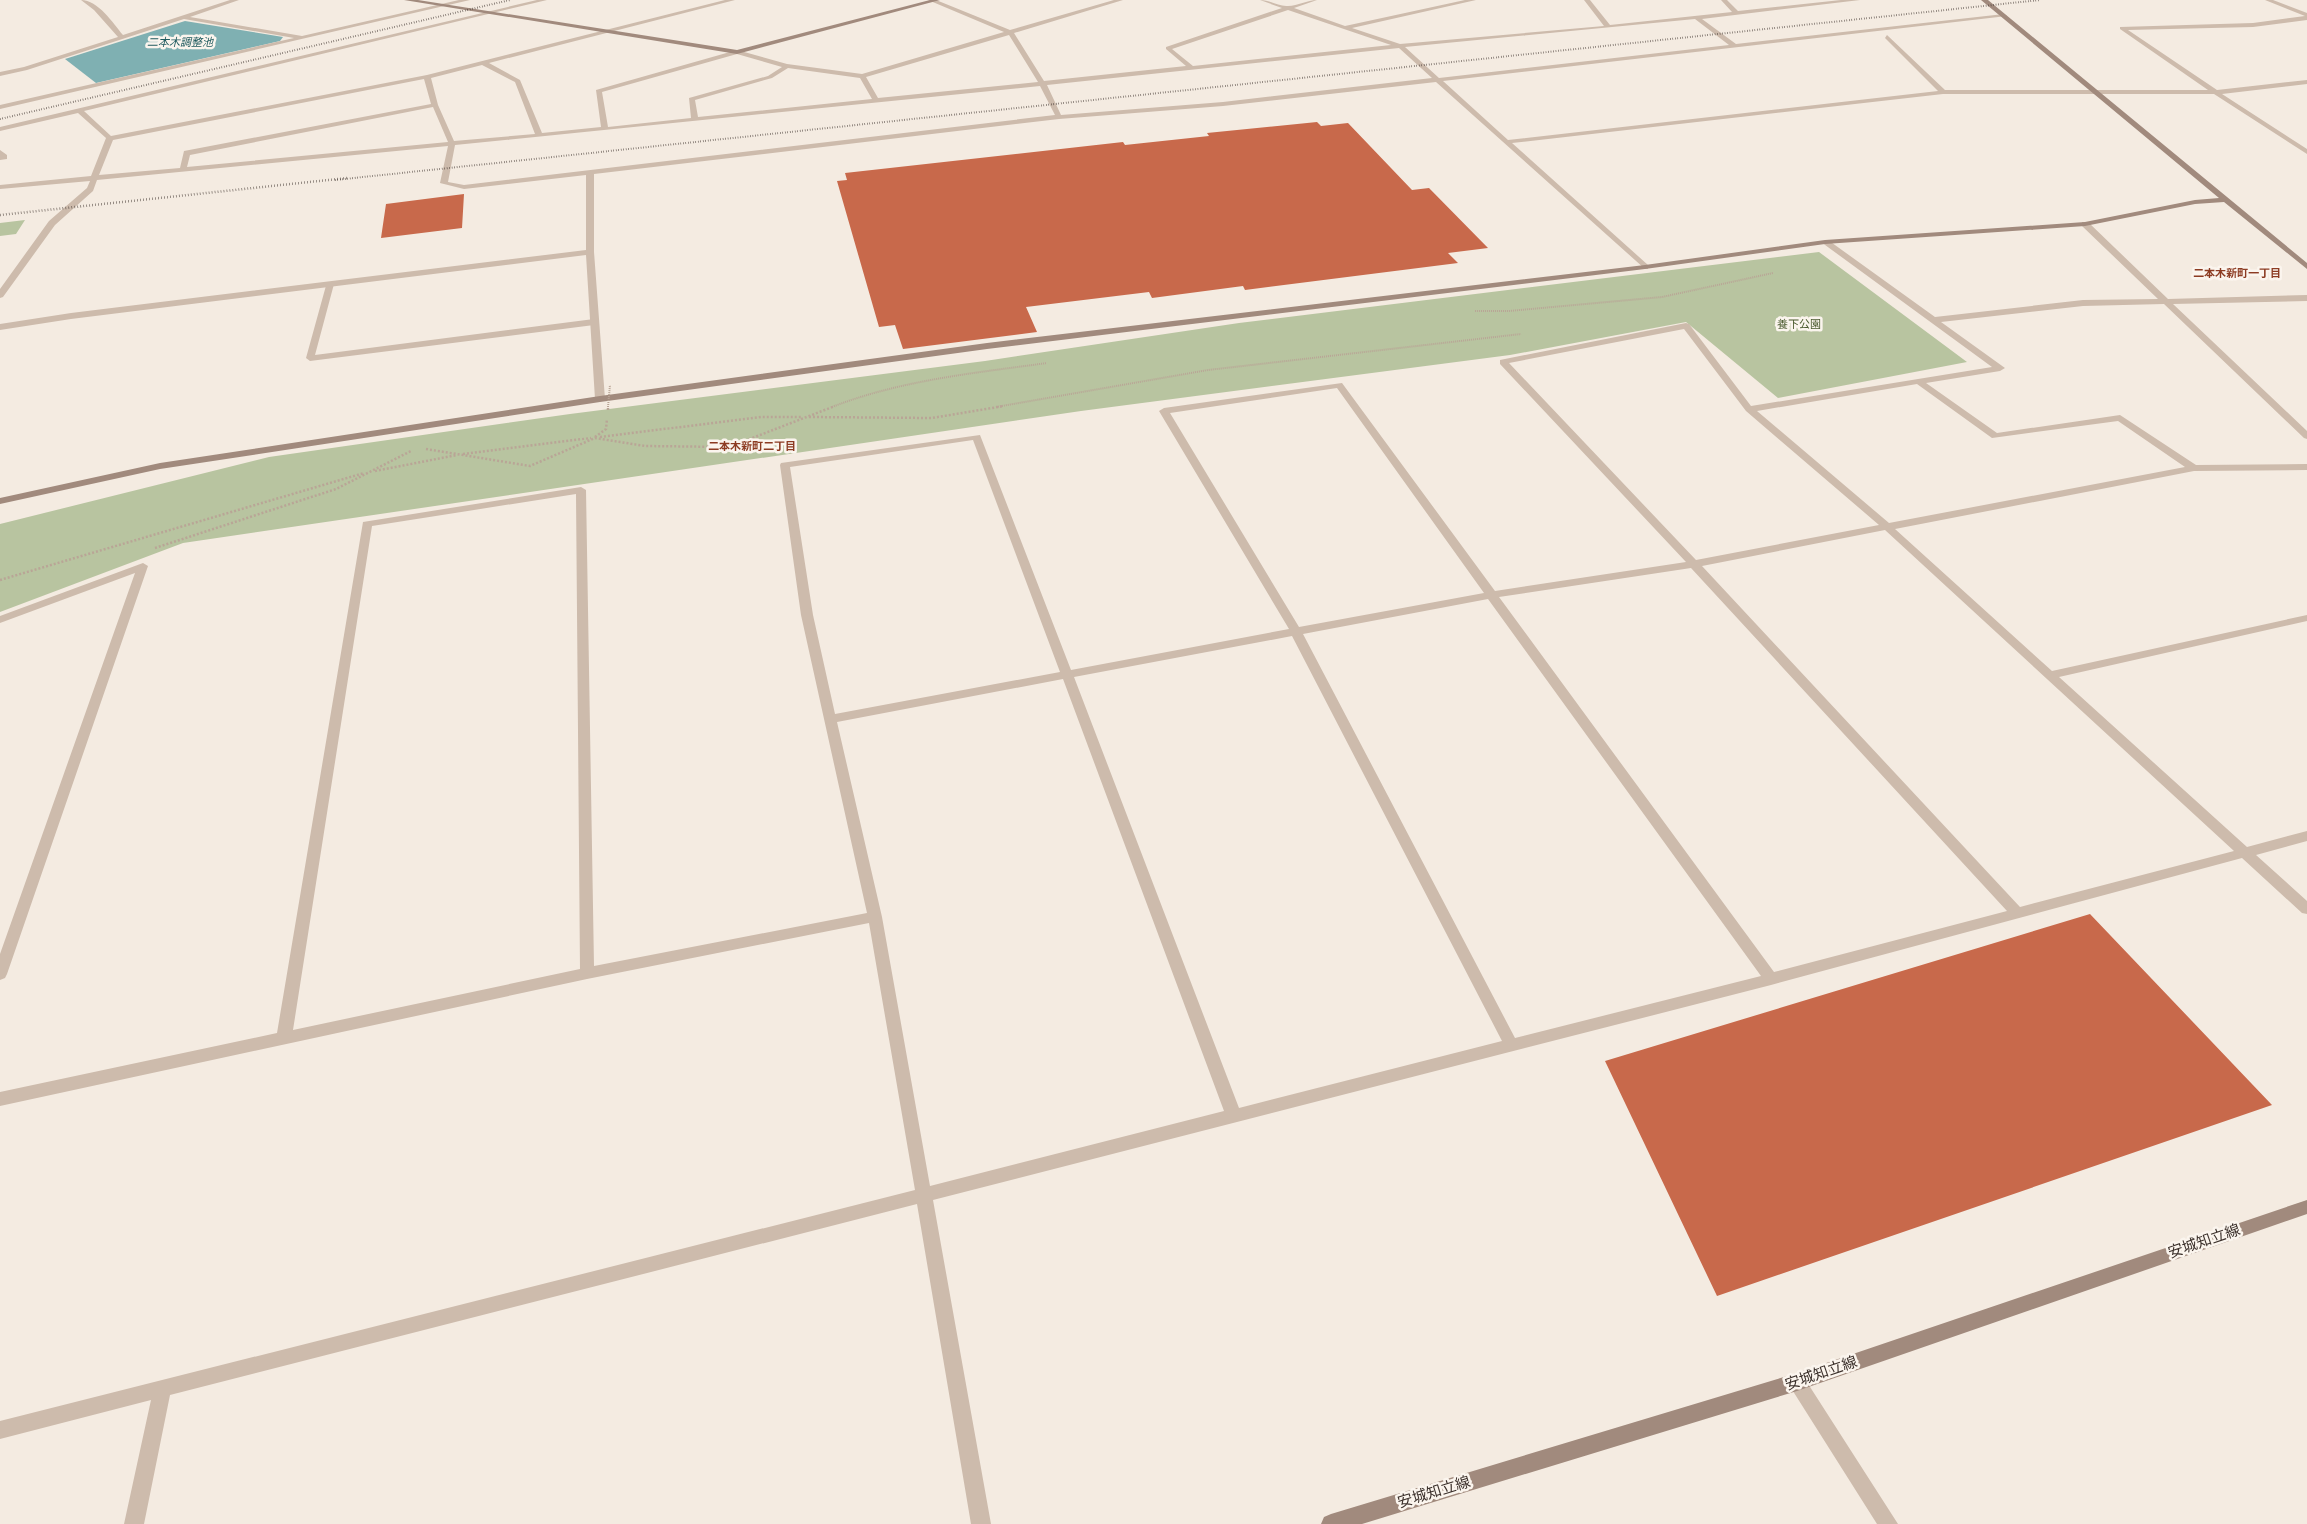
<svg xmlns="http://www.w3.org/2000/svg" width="2307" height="1524" font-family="'Varela Round','Noto Sans JP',sans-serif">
  <rect width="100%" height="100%" fill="#f4ebe1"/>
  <path fill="#b8c4a0" d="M25 220 16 234 0 236V223Z
    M1819 252 1967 362 1778 398 1686 322 1510 355 1081 411 183 543 0 612V524L269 457 570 414 985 361 1239 323Z"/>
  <path fill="#7fb0b2" d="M185 21 283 37 280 41 96 83 65 59Z"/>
  <path fill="#c8694b" d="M1317 122 1321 126 1348 123 1412 190 1429 188 1488 248 1448 253 1458 263 1245 290 1243 286 1152 298 1149 292 1026 307 1037 332 903 349 895 325 879 327 837 181 847 180 845 173 1123 142 1125 145 1209 136 1207 133Z
    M464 194 462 228 381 238 386 204Z
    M2090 914 2272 1105 1717 1296 1605 1061Z"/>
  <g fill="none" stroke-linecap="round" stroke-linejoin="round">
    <path stroke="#b9a596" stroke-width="2" stroke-dasharray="1 1" stroke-linecap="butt" d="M1475 311H1509L1662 297 1773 273
      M832 407C901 380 975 373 1047 363
      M996 407 1208 370 1521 334"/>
    <path stroke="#b9a596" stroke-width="2.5" stroke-dasharray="2 2" stroke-linecap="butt" d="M809 417 932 418 1004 406
      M595 437 606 429 607 419
      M600 437 761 417H802
      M426 449 530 466 595 438 645 446 729 447 835 406
      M463 454 591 438
      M375 471 457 455
      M155 548 336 489 411 451
      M0 580 364 473"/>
    <path fill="#cdbbac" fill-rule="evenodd" d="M327 282 334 284 315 355 594 319 598 322 594 325 310 361 306 358Z"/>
    <path fill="#cdbbac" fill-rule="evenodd" d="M81 0C98 0 113 23 123 35L230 0H239L190 17 302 36 459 0H470L0 109V105L294 38 184 19 27 70 0 76V72L24 67 118 37 94 10Z
      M537 0H547L84 111 111 136 427 75 725 0H735L489 63 520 80 542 133 601 127 596 90 737 50 787 64 862 74 1004 32 928 0H936L1010 30 1114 0H1123L1014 33 1044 81 1186 66 1166 49V47L1282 8 1260 0C1270 0 1279 7 1288 6 1298 6 1307 0 1317 0L1294 8 1345 26 1465 0H1476L1352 28 1400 44 1604 26 1584 0H1590L1610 25 1732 12 1721 0H1727L1738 11 1841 0H1860L1702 19 1736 44 2004 14 2007 16 1443 81 1508 140 1938 91 1885 38 1887 35 1945 90H2208L2120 29V27L2253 23 2305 16 2265 0H2273L2307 13V20L2253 27 2128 30 2217 90 2307 80V84L2222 94 2307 149V154L2214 94H1943L1512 143 1648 265V269H1645L1436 82 1223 106 1059 119 594 174V252L605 399 600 402 595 399 586 255 71 319 0 330V324L71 313 586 250V175L464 189 440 183 448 146 97 180 93 191 55 225 3 297 0 298V289L49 221 87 188 90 181 0 189V185L91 176 106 138 78 113 0 131V127ZM1288 10 1391 45 1193 66 1172 49ZM1695 19 1729 45 1439 78 1405 47ZM1009 35 1038 82 878 98 866 77ZM1399 48 1432 78 1223 102 1061 115 1047 85ZM737 54 782 67 768 76 689 98 691 118 608 127 602 92ZM482 65 515 82 535 134 454 141 438 105 431 78ZM788 68 860 78 872 99 698 117 695 100 772 78ZM424 79 431 104 184 151 180 168 99 175 113 140ZM1040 86 1055 115 464 185 448 182 455 145ZM433 107 448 142 187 167 190 155Z
      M0 150 7 155V159L0 160Z
      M2082 222H2088L2168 299 2307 295V301L2173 304 2307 431V439L2304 438 2164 304 2083 306 1941 322 2005 368 2000 371 1926 383 1997 433 2120 415 2196 465 2307 464V470L2194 471 1895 529 2052 671 2307 615V621L2059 677 2247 847 2307 831V841L2256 855 2307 901V914L2302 913 2242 858 1771 985 933 1200 991 1524H971L917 1204 170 1395 144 1524H124L151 1400 0 1439V1421L915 1190 869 923 587 979 0 1106V1092L277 1033 363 522 581 487 586 490 594 966 867 913 801 615 780 465 781 463 980 435 1071 670 1289 629 1159 411 1164 408 1342 383 1495 591 1686 562 1500 364V360L1686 323 1689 324 1751 406 1992 367 1821 242 1828 240 1935 317 2083 300 2158 299 2082 226ZM1684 329 1746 411 1879 525 1696 560 1509 363ZM1917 384 1992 438 2118 421 2185 467 1889 523 1757 411ZM1337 388 1484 593 1299 627 1170 413ZM973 440 1060 672 835 714 813 615 790 467ZM576 494 580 969 293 1030 372 526ZM1885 530 2234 851 2020 907 1702 566ZM1691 568 2007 911 1774 972 1499 597ZM1488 599 1761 976 1515 1038 1303 634ZM1292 636 1502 1041 1239 1108 1074 677ZM1063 679 1224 1111 930 1186 882 917 837 722Z
      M143 563 148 566 7 974 5 978 0 980V954L135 573 0 623V616Z
      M1797 1373 1803 1376 1898 1524H1877L1791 1388 1788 1382 1791 1376Z"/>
    <path fill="#a18a7d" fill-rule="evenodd" d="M404 0H418L737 50 930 0H940L737 54Z
      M1981 0H1988L2307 263V269L2224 202 2195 204 2085 226 1825 244 1645 269 987 349 600 402 160 469 0 504V498L160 463 600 396 987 343 1645 265 1825 240 2085 222 2195 200 2219 198Z
      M2307 1200V1214L1797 1391 1362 1524H1321L1324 1517 1331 1514 1797 1373Z"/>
    <path stroke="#3b302b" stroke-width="2" stroke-dasharray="0.5 2" stroke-linecap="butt" d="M0 119 510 0
      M335 180 2040 0"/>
    <path stroke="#3b302b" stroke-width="2.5" stroke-dasharray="0.5 2.5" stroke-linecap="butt" d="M0 215 347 178"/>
    <path stroke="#b9a596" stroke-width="2" stroke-dasharray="1 1" stroke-linecap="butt" d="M608 407 610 385"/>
    <path stroke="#b9a596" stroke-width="2.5" stroke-dasharray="2 2" stroke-linecap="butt" d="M608 410V406"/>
  </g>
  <g text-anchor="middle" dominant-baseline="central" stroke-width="5" stroke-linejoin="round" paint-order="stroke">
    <g font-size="11" font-style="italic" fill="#1f5a5e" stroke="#fbf5ee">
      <text x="180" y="42">二本木調整池</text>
    </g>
    <g font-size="11" font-weight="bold" fill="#8c3b22" stroke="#fbf5ee">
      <text x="2237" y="273">二本木新町一丁目</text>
      <text x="752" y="446">二本木新町二丁目</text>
    </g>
    <g font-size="11" fill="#4a5a2e" stroke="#fbf5ee">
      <text x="1799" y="324">養下公園</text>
    </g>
    <g font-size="15" fill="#3b302b" stroke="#fbf5ee">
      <text transform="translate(2204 1241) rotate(-19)">安城知立線</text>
      <text transform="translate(1821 1373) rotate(-19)">安城知立線</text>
      <text transform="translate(1434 1492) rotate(-17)">安城知立線</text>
    </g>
  </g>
</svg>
